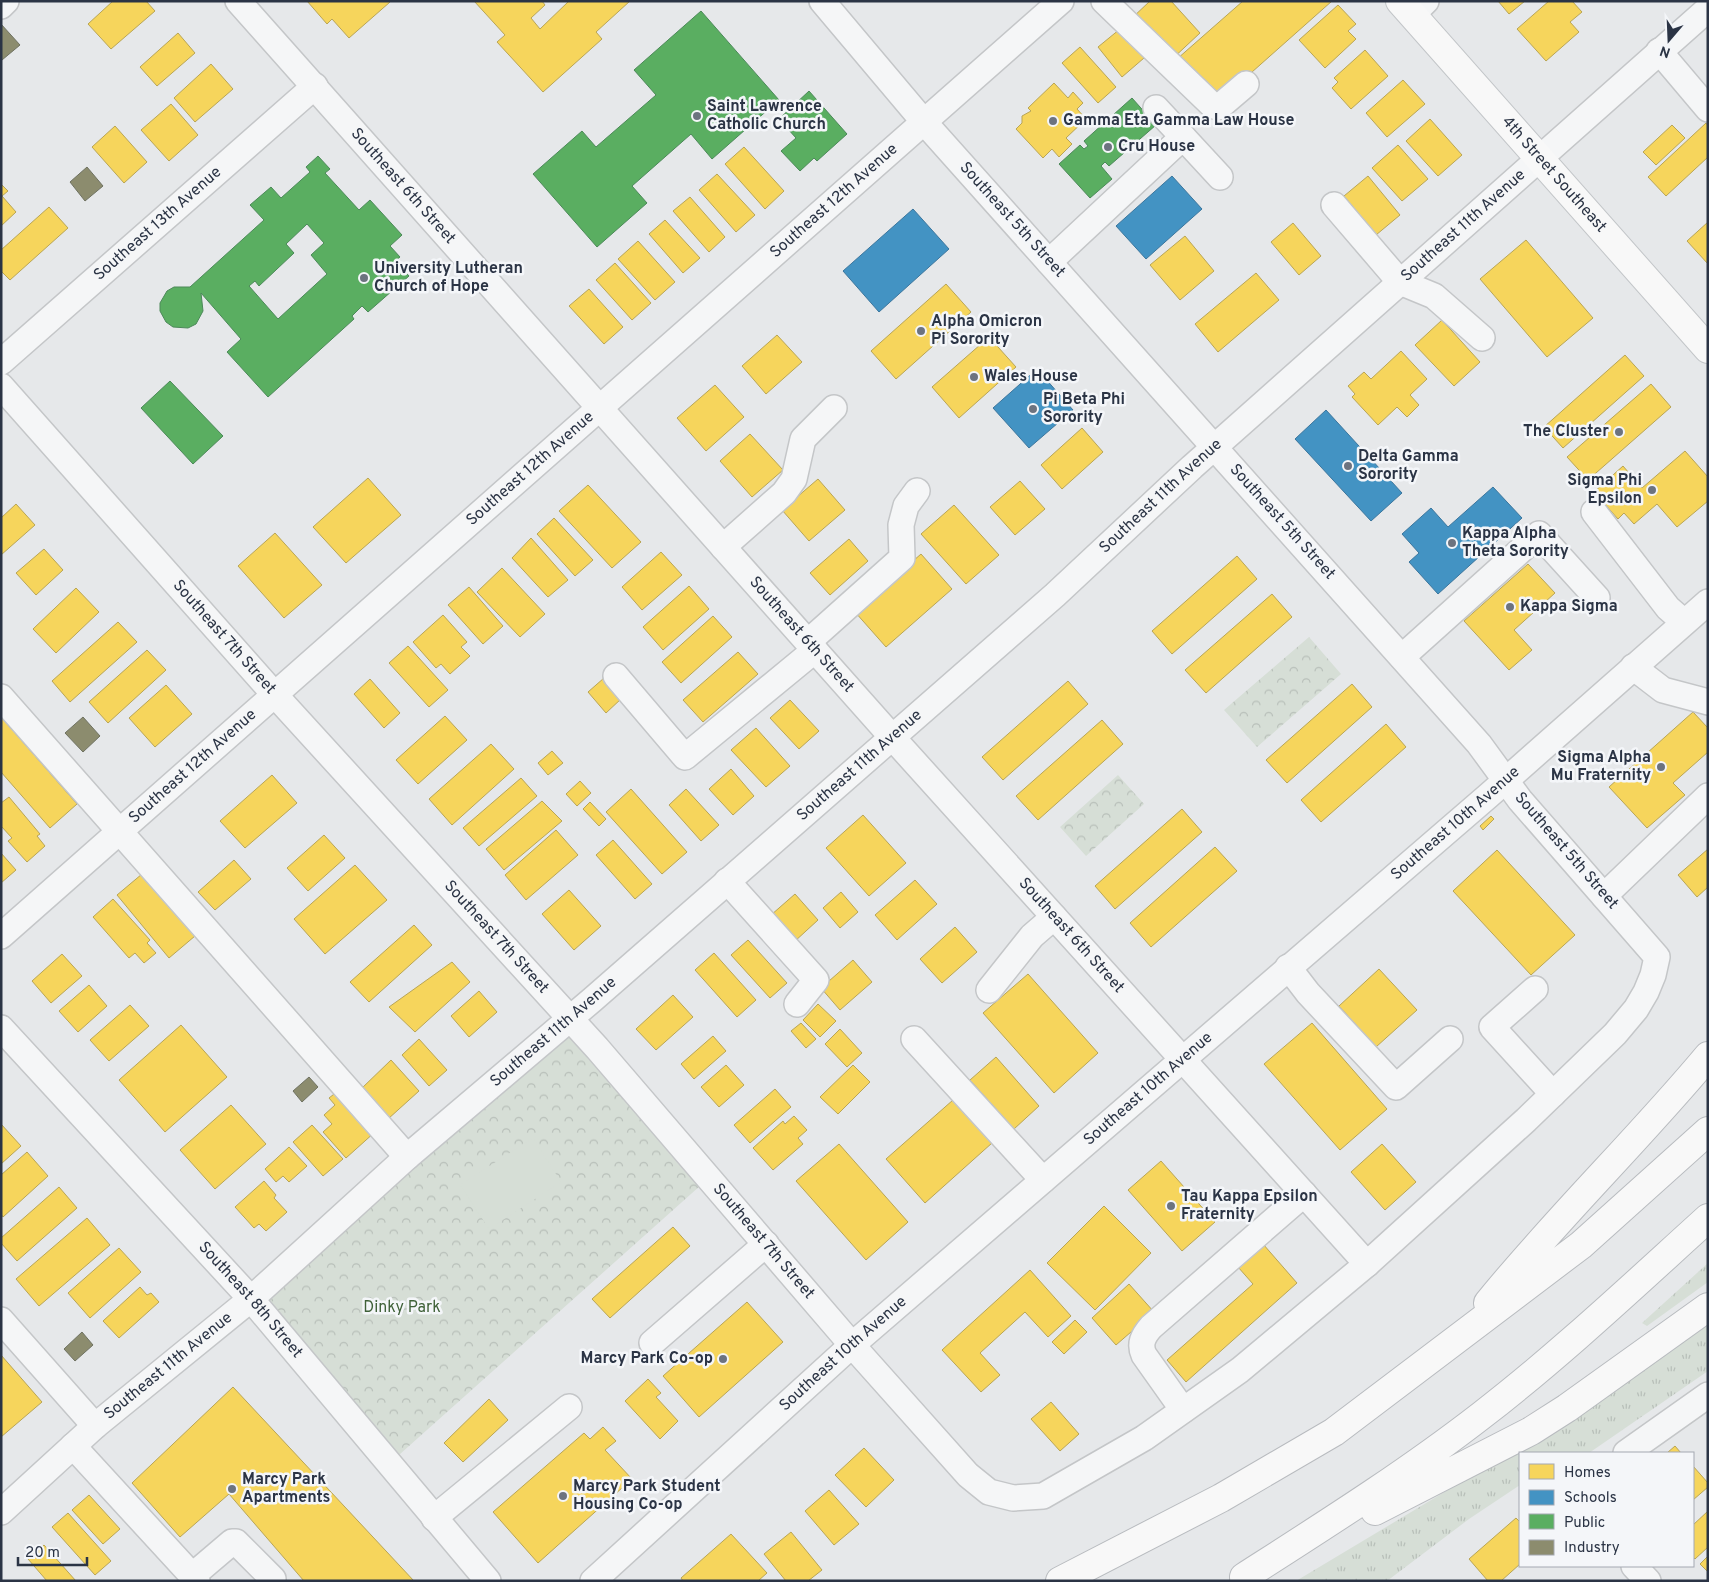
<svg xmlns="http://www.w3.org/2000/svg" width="1709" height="1582" font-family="Overpass,sans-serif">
  <defs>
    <pattern id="grass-tufts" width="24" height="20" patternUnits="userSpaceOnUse" patternTransform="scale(1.25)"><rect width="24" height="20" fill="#d6ded6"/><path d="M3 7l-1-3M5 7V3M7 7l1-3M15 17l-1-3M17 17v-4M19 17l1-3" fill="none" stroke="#b8bfb9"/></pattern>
    <pattern id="park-crowns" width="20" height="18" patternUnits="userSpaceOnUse" patternTransform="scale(1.25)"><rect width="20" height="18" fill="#d6ded6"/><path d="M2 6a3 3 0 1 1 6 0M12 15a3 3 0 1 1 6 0" fill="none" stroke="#b8bfb9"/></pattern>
  </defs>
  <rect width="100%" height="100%" fill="#e6e8ea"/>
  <path fill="url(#grass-tufts)" d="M1708 1263V1282L1647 1326 1642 1323Z
    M1708 1318V1371L1589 1453H1520V1485L1469 1519 1387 1581H1296L1523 1445Z"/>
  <path fill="url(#park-crowns)" d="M1309 637 1341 674 1257 747 1224 710Z
    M1118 775 1144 804 1086 856 1060 827Z
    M570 1019 710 1177 390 1463 251 1299Z"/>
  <path fill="#d6ded6" d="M533 1138 561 1182 489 1229 460 1185Z"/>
  <path fill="#f6d55c" stroke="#b9a555" d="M113 1H146L155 11 111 49 88 24Z
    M307 1H389L390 2 349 38 332 19 327 24Z
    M474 1H542L545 5 531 18 540 29 569 1H630L596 32 602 39 543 92 497 42 505 35Z
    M1150 1H1171L1200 33 1170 61 1131 19Z
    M1243 1H1332L1216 104 1177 59Z
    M1498 1H1525L1509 14Z
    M1549 1H1572L1582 12 1570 22 1579 32 1546 61 1517 29Z
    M1338 5 1356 24 1348 31 1356 39 1325 68 1299 40Z
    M1120 29 1144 58 1122 77 1098 47Z
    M178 33 195 53 157 86 140 67Z
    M1080 47 1116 87 1098 103 1062 63Z
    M1365 50 1388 76 1351 109 1332 88 1338 82 1334 78Z
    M211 64 233 89 195 122 174 98Z
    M1403 80 1425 104 1387 137 1366 113Z
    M1054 83 1068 98 1073 92 1083 103 1077 109 1086 119 1066 138 1072 144 1059 157 1052 149 1043 158 1016 129 1022 123V116L1031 111 1028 108Z
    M171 104 198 135 169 161 141 130Z
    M1430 119 1462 155 1438 176 1406 141Z
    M1706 123 1708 126V157L1666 196 1648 177Z
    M1672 125 1685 138 1656 165 1643 152Z
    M115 126 147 162 124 183 92 147Z
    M1398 145 1428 179 1402 201 1372 168Z
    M744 147 784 191 765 209 725 164Z
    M717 174 755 215 736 232 699 190Z
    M1368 176 1400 215 1376 235 1344 196Z
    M1 184 8 191 2 196 16 212 1 226Z
    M690 197 725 237 709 252 673 211Z
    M49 207 68 228 10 280 1 271V250Z
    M665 220 700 258 683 273 649 234Z
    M1708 222V264L1687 241Z
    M1293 223 1321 256 1299 275 1271 242Z
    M1185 236 1214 271 1180 300 1150 265Z
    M1526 240 1593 318 1547 357 1480 279Z
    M638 241 675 282 655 300 618 259Z
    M615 263 651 303 632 320 596 280Z
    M1256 273 1279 300 1218 352 1195 324Z
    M946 284 971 312 896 379 871 351Z
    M589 289 623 327 604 344 569 306Z
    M1442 320 1480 362 1454 386 1415 345Z
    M777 335 802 362 766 394 742 366Z
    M989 337 1016 367 959 418 932 387Z
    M1401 351 1427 379 1410 395 1419 405 1407 417 1397 407 1378 425 1352 397 1355 394 1348 386 1364 372 1371 379Z
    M1625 355 1644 376 1563 448 1544 427Z
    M1651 384 1671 407 1588 480 1567 457Z
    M715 385 744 417 706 451 677 418Z
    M1082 428 1103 452 1062 489 1041 465Z
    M750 434 783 470 752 497 720 461Z
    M1685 451 1708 477V501L1677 527 1657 504 1634 524 1624 513 1618 519 1594 492 1623 466 1642 488Z
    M368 478 401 515 346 563 313 527Z
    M818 479 845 510 809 541 782 510Z
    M1020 481 1045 509 1015 535 990 507Z
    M588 485 641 542 612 568 559 511Z
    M16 504 35 525 1 555V518Z
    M954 505 999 555 966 584 921 534Z
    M554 518 593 560 575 576 537 534Z
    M275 533 322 585 284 618 238 566Z
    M531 538 568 580 548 597 512 558Z
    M849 539 868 561 830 595 810 573Z
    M44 549 63 570 36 595 16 573Z
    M661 552 682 575 642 610 622 587Z
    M921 554 952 589 886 647 855 612Z
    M1237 556 1257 579 1172 654 1152 631Z
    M1528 564 1555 593 1514 630 1532 650 1509 670 1464 621Z
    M502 568 545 614 520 637 477 592Z
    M689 586 709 609 663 650 643 627Z
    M469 587 503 626 483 644 448 605Z
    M76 588 99 612 56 653 33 629Z
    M1272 594 1292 617 1206 693 1185 670Z
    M443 615 467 642 461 647 470 656 450 674 441 664 436 668 413 642Z
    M713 616 732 637 681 683 662 662Z
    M118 622 137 642 70 702 52 681Z
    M408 646 448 690 429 707 389 663Z
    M147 650 166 670 108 723 89 702Z
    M738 652 758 674 703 722 683 700Z
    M604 678 622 698 606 713 588 692Z
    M370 679 400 713 384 728 354 694Z
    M1068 681 1088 704 1003 780 982 757Z
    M1352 684 1372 707 1287 783 1266 760Z
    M166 685 192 714 155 747 129 718Z
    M790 700 819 731 799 749 770 718Z
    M1693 712 1708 728V752L1673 783 1685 795 1647 828 1609 787Z
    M445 716 467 740 418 784 396 760Z
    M1 717 77 804 50 828 1 772Z
    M1102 720 1123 744 1038 820 1016 796Z
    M1386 724 1406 747 1321 822 1301 800Z
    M756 728 790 766 766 787 731 750Z
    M491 744 514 769 452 825 429 799Z
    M552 751 563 763 548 775 538 763Z
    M731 769 754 796 733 815 709 789Z
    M272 775 297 803 245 848 220 821Z
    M521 778 537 796 479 846 463 828Z
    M580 781 591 793 577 806 566 794Z
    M631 789 687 852 662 874 606 812Z
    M686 789 719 825 701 841 669 805Z
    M9 797 40 834 37 836 45 846 27 862 8 841 12 838 1 826V803Z
    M542 801 562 821 504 870 486 849Z
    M590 802 606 819 599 826 583 809Z
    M1182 809 1202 832 1115 909 1095 886Z
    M863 815 906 863 869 896 826 848Z
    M1491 816 1494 819 1483 830 1480 826Z
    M556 830 578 855 526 900 505 875Z
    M324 835 345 858 308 891 287 868Z
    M613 840 652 884 635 899 596 855Z
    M1215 847 1237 871 1151 947 1130 923Z
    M1708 849V887L1697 897 1678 875Z
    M1497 850 1575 935 1531 975 1453 891Z
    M1 853 16 870 1 883Z
    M234 860 251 879 215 910 198 892Z
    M355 865 387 900 325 954 294 919Z
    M142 874 195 936 169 958 117 895Z
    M915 880 937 904 897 940 875 915Z
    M569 890 601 926 574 950 542 914Z
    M841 892 858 912 840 928 823 908Z
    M795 894 818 920 794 942 771 915Z
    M113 899 150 940 147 943 156 953 144 963 135 953 129 958 93 917Z
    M414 925 432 945 369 1002 350 982Z
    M955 927 977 952 942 983 920 959Z
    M748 940 787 983 770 998 731 955Z
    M714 953 756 1000 737 1017 695 970Z
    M62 954 82 976 51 1003 32 981Z
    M853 960 872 982 840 1010 821 988Z
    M452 962 470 982 415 1032 389 1007Z
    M1379 969 1417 1010 1376 1047 1339 1006Z
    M1028 974 1098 1053 1054 1093 983 1013Z
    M89 985 107 1006 78 1032 59 1011Z
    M479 991 497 1012 469 1037 451 1016Z
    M673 995 693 1017 656 1050 636 1029Z
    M818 1004 836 1021 820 1037 803 1020Z
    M130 1005 149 1026 109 1061 90 1040Z
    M801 1023 816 1039 806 1048 791 1031Z
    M1312 1023 1387 1109 1340 1150 1264 1064Z
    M181 1025 227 1077 165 1132 119 1080Z
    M840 1029 862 1053 847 1067 825 1044Z
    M713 1036 726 1051 694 1079 681 1064Z
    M419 1039 447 1070 429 1086 402 1055Z
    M996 1057 1039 1106 1014 1129 970 1080Z
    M391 1060 419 1091 388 1119 361 1089Z
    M726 1065 744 1085 719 1107 701 1087Z
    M853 1065 870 1082 838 1114 820 1097Z
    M775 1089 791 1107 750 1143 734 1125Z
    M338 1091 375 1132 346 1158 323 1132 332 1124 324 1115 335 1105 329 1098Z
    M953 1100 992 1143 925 1203 886 1159Z
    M231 1105 266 1144 215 1189 180 1150Z
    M794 1116 807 1130 798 1138 803 1144 773 1170 753 1148 783 1121 785 1124Z
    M1 1124 21 1146 1 1164Z
    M312 1125 343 1159 323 1176 293 1142Z
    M839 1144 908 1222 866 1260 796 1181Z
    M1382 1144 1416 1182 1385 1210 1351 1172Z
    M289 1147 307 1166 289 1182 283 1176 276 1182 265 1169Z
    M27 1152 48 1176 3 1217 1 1214V1175Z
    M1161 1161 1215 1222 1182 1251 1128 1190Z
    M264 1181 276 1195 274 1198 287 1212 266 1231 259 1224 254 1228 235 1207Z
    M59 1187 77 1208 17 1261 1 1243V1238Z
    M1104 1206 1151 1253 1095 1310 1047 1263Z
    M87 1218 110 1245 39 1306 16 1279Z
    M673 1227 690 1246 610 1318 592 1299Z
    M1263 1244 1297 1283 1186 1382 1167 1360 1253 1284 1238 1267Z
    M119 1248 141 1272 90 1318 68 1293Z
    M1030 1270 1071 1316 1048 1337 1025 1312 980 1353 1000 1375 981 1392 942 1350Z
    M1129 1284 1154 1312 1116 1345 1092 1318Z
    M140 1287 147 1295 151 1293 159 1302 119 1338 103 1321Z
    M747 1302 783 1342 699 1417 663 1376Z
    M1075 1320 1087 1332 1064 1354 1052 1342Z
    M1 1355 42 1402 1 1437Z
    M648 1379 661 1393 656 1397 678 1421 660 1439 625 1401Z
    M233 1387 414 1581H304L229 1494 180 1537 132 1483Z
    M489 1399 508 1420 463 1462 444 1443Z
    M1051 1402 1079 1434 1060 1451 1031 1419Z
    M603 1427 616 1441 605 1450 632 1479 538 1563 493 1512 584 1433 590 1439Z
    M1675 1446 1681 1453H1667Z
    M864 1448 894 1480 866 1507 835 1475Z
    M1693 1466 1708 1483V1487L1693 1500Z
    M829 1490 859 1524 834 1545 805 1511Z
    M89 1495 120 1529 103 1544 72 1510Z
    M1708 1511V1547L1695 1559 1693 1557V1525Z
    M68 1513 111 1561 95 1575 52 1527Z
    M1516 1518 1520 1522V1564L1501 1581H1488L1469 1559Z
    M791 1532 822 1570 808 1581H786L764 1554Z
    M731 1534 767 1573 758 1581H683L681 1578Z
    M44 1545 76 1581H47L28 1559Z
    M1708 1556V1572L1700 1564Z"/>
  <path fill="#4393c3" stroke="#3c769d" d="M1172 176 1202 209 1146 259 1116 226Z
    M913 209 949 249 879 312 843 271Z
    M1037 369 1073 410 1029 448 993 408Z
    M1326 410 1402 493 1371 521 1295 439Z
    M1493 487 1522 518 1438 594 1409 562 1419 553 1402 534 1431 508 1448 527Z"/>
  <path fill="#5aae61" stroke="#4c8959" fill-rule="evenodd" d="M701 11 779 100 712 159 691 134 632 186 647 203 597 247 533 174 582 131 596 147 656 95 634 70Z
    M809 91 847 134 817 161 814 158 800 171 781 151 796 138 779 119Z
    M1132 98 1156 125 1109 166 1105 162 1101 166 1112 179 1090 198 1059 164 1080 145 1084 149 1088 146 1084 141Z
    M318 156 330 169 325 173 359 210 370 200 402 235 390 246 400 257 395 261 409 276 368 312 362 306 352 316 354 319 268 397 227 352 241 339 201 293 203 311 196 324 188 328 173 327 166 322 160 311V303L167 291 174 287H190L264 220 250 205 271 187 281 198 310 172 306 167ZM307 224 324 243 311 255 327 274 278 319 249 286 255 281 259 286 294 253 286 244Z
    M170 381 223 436 193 464 141 408Z"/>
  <path fill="#8c8c6e" stroke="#6f7262" d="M1 24 20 45 2 60 1 59Z
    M87 167 103 186 85 201 70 182Z
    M83 717 100 736 83 752 65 733Z
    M309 1077 318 1087 302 1102 293 1091Z
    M82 1332 93 1345 75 1361 64 1349Z"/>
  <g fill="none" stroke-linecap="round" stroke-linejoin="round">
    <defs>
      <g id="minor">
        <path id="s1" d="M238 1 892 737 1367 1264"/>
        <path d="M1104 1 1213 106 1219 107 1246 84"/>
        <path d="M1 6 6 1"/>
        <path d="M1412 15 1426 1"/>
        <path d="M1659 51 1708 109"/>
        <path d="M1156 108 1183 137"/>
        <path d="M1334 205 1400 282 1434 296 1482 338"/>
        <path d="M1049 262 1183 137 1220 177"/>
        <path id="s2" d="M1 362 315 86"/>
        <path id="s3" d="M1 386 275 695 597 1048 852 1345 968 1475 989 1492 1013 1498 1043 1496 1144 1438 1240 1370 1367 1264 1526 1120 1615 1034 1636 1009 1646 992 1653 975 1657 957 1520 800 1479 744 924 122 822 1"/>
        <path d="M1594 512 1668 608 1684 622"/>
        <path d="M723 547 784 493 794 479 803 439 834 408"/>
        <path d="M808 642 902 558 901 525 906 506 917 491"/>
        <path d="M1402 657 1539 534 1597 598"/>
        <path d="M1633 667 1663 690 1708 702"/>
        <path d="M616 676 685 757 815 650"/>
        <path d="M1 697 407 1157"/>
        <path d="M727 881 816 980 797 1004"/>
        <path d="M1604 896 1708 796"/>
        <path id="s4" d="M1 936 1061 1"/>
        <path d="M1288 967 1308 993 1396 1087 1450 1039"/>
        <path d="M1535 989 1492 1027 1553 1094"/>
        <path d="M989 990 1032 936 1054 917"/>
        <path id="s5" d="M1 1028 251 1299 488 1581"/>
        <path d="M914 1039 1043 1180"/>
        <path d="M1 1320 95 1426"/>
        <path d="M652 1343 766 1244"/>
        <path d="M1183 1410 1144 1355C1139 1344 1143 1336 1151 1327L1304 1194"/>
        <path d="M73 1446 197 1581"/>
        <path d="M1626 1453 1708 1395"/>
        <path id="s6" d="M1 1512 95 1426 251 1299 407 1157 592 1000 1055 595 1192 467 1708 9"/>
        <path d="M434 1518 569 1407"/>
        <path d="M1634 1566 1648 1581"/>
        <path d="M192 1576 232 1542H236L273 1579"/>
        <path id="s7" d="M593 1581 852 1345 1488 796 1708 602"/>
      </g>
      <g id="major">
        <path id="s8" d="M1400 1 1708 349"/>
      </g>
      <path id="highway" d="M1488 1303C1557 1218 1637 1141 1708 1056
        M1375 1511 1531 1431 1567 1408 1708 1307
        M1244 1577C1325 1525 1406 1474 1482 1415 1561 1354 1634 1285 1708 1218
        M1060 1581 1221 1498 1334 1432 1581 1245 1708 1131"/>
    </defs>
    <use href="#minor" stroke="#c4c6c8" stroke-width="28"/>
    <use href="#major" stroke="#c2c5c8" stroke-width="30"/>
    <use href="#highway" stroke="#b8bbbf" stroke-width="30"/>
    <use href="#minor" stroke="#f5f6f7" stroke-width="25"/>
    <use href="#major" stroke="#f8f8f8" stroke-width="28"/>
    <use href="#highway" stroke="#f8f8f8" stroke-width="28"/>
  </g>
  <g fill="#6c737f" stroke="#f4f6f9" stroke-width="2">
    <circle cx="697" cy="116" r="5"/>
    <circle cx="1053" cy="121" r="5"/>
    <circle cx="1108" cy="147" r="5"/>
    <circle cx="364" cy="278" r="5"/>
    <circle cx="921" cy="331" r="5"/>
    <circle cx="974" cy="377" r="5"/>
    <circle cx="1033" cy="409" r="5"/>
    <circle cx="1619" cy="432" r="5"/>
    <circle cx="1348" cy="466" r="5"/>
    <circle cx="1652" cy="490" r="5"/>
    <circle cx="1452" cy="543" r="5"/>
    <circle cx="1510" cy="607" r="5"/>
    <circle cx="1661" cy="767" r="5"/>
    <circle cx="1171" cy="1206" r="5"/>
    <circle cx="723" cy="1359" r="5"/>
    <circle cx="232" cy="1489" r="5"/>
    <circle cx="563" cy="1496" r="5"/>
  </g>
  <g text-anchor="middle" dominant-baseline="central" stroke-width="5" stroke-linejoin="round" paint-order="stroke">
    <g font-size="16" font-weight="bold" fill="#2b3445" stroke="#f4f6f9" text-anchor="start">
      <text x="707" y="107">Saint Lawrence<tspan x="707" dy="18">Catholic Church</tspan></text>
      <text x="1063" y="121">Gamma Eta Gamma Law House</text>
      <text x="1118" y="147">Cru House</text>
      <text x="374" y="269">University Lutheran<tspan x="374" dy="18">Church of Hope</tspan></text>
      <text x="931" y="322">Alpha Omicron<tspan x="931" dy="18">Pi Sorority</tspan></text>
      <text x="984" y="377">Wales House</text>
      <text x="1043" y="400">Pi Beta Phi<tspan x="1043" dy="18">Sorority</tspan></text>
      <text x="1609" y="432" text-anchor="end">The Cluster</text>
      <text x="1358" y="457">Delta Gamma<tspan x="1358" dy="18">Sorority</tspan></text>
      <text x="1642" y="481" text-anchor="end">Sigma Phi<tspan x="1642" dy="18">Epsilon</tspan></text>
      <text x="1462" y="534">Kappa Alpha<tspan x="1462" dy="18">Theta Sorority</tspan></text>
      <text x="1520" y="607">Kappa Sigma</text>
      <text x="1651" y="758" text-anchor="end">Sigma Alpha<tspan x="1651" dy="18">Mu Fraternity</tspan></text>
      <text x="1181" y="1197">Tau Kappa Epsilon<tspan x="1181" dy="18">Fraternity</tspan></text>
      <text x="713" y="1359" text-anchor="end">Marcy Park Co-op</text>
      <text x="242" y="1480">Marcy Park<tspan x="242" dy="18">Apartments</tspan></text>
      <text x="573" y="1487">Marcy Park Student<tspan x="573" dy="18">Housing Co-op</tspan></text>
    </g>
    <g font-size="16" fill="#2b3445" stroke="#f4f6f9">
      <text stroke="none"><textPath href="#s8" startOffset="232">4th Street Southeast</textPath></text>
      <text stroke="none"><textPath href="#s1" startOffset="248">Southeast 6th Street</textPath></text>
      <text stroke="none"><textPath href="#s4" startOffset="1111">Southeast 12th Avenue</textPath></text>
      <text transform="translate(1012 220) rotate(48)">Southeast 5th Street</text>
      <text stroke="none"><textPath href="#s2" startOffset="209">Southeast 13th Avenue</textPath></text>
      <text stroke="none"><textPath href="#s6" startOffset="1948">Southeast 11th Avenue</textPath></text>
      <text stroke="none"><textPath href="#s4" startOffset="706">Southeast 12th Avenue</textPath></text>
      <text stroke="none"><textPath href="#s6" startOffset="1542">Southeast 11th Avenue</textPath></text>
      <text transform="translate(1282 522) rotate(48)">Southeast 5th Street</text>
      <text stroke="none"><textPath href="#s1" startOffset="848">Southeast 6th Street</textPath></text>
      <text stroke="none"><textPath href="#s3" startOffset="336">Southeast 7th Street</textPath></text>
      <text stroke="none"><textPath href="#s6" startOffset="1138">Southeast 11th Avenue</textPath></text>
      <text stroke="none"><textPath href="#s4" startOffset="256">Southeast 12th Avenue</textPath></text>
      <text stroke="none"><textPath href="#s7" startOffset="1148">Southeast 10th Avenue</textPath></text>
      <text transform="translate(1566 851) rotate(49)">Southeast 5th Street</text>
      <text stroke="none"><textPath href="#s1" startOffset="1252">Southeast 6th Street</textPath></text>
      <text stroke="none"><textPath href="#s3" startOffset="741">Southeast 7th Street</textPath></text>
      <text stroke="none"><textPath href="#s6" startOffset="732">Southeast 11th Avenue</textPath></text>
      <text stroke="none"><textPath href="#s7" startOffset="742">Southeast 10th Avenue</textPath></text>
      <text stroke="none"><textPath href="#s3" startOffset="1146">Southeast 7th Street</textPath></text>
      <text stroke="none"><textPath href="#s5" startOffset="369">Southeast 8th Street</textPath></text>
      <text stroke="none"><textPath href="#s7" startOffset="338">Southeast 10th Avenue</textPath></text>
      <text stroke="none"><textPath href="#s6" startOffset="222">Southeast 11th Avenue</textPath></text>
    </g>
    <g font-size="16" fill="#3f6138" stroke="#f4f6f9">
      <text x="402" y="1308">Dinky Park</text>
    </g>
  </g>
  <rect width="1709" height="1582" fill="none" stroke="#2b3445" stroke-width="5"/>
  <rect x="1519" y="1452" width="175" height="115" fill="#f4f6f9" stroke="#a4a8b1"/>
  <rect x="1529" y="1464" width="25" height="15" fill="#f6d55c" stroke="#a4a8b1"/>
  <text x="1564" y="1477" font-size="15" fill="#2b3445">Homes</text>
  <rect x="1529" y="1490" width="25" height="15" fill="#4393c3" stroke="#a4a8b1"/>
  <text x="1564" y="1502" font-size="15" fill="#2b3445">Schools</text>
  <rect x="1529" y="1514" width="25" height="15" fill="#5aae61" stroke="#a4a8b1"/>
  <text x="1564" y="1527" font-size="15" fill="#2b3445">Public</text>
  <rect x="1529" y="1540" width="25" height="15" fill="#8c8c6e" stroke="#a4a8b1"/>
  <text x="1564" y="1552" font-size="15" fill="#2b3445">Industry</text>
  <g transform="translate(1669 40) rotate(199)" stroke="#f4f6f9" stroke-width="4" paint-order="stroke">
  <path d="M0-4L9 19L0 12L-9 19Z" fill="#2b3445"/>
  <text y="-8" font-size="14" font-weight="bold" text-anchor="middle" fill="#2b3445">N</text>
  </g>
  <path d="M18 1557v8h69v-8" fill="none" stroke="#2b3445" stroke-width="2.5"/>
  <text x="25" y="1557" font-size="15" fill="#2b3445" stroke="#f4f6f9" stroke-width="4" paint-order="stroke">20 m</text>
</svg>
